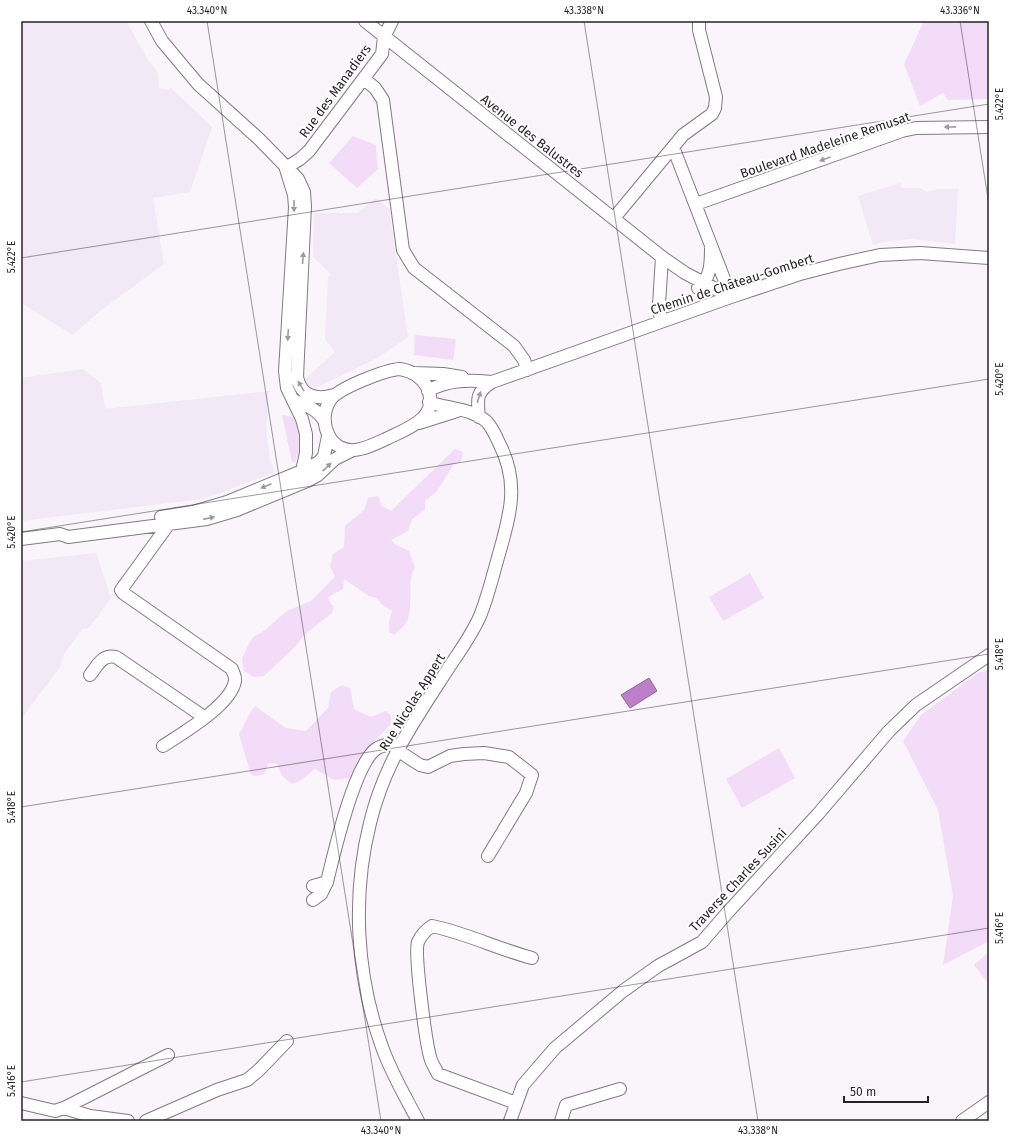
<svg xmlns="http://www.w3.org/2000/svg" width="1010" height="1142" font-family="'Fira Sans',sans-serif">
  <rect width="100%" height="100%" fill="#faf4fb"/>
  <path fill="#f3e8f5" d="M21 21H126L148 60 158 73 159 88 169 90 170 87 212 127 190 192 153 198 164 264 100 311 73 335 21 303Z
    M900 183 902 188H920L927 192 938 189H958L955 244 911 239 883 242 873 245 858 196Z
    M376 198 389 209 408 337 377 358 316 388 306 383V378L335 352 325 339 328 278 331 274 313 257 314 213H358Z
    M83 369 101 383 105 409 269 391 266 426 270 461 275 472 215 495 202 499 21 521V378Z
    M96 553 111 598 89 628 83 629 68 648 63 656 61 666 21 719V561Z"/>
  <path fill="#f3dcf7" d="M924 21H989V99L948 100 943 93 920 106 904 64Z
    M353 136 376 145 378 169 357 188 329 163Z
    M415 335 456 339 453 360 414 355Z
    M282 415 293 417C302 430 302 449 295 462H292Z
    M455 449 463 452 461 462 454 464 437 491 425 501V510L412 519 408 531 391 540 396 545 409 551 415 567C406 579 414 607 407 621 405 626 398 631 394 635L389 632V622L392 611 381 604 377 598 369 596 344 579 343 589 328 597 331 604 334 606 332 613 304 635 296 646 264 676 253 677 244 671 242 658 252 638 265 630 287 611 311 601 335 577 330 566 333 554 344 547 345 526 364 510 368 498 378 496 382 506 391 511Z
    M750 573 764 598 723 621 709 597Z
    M989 669V941L943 965 953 896 938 810 903 741 921 715 978 673Z
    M342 685 350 688 354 709 371 717 386 711 391 715V724L363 753 351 778 334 780 315 769 300 781 292 784 282 776 277 764 269 763 264 774 257 776 251 775 239 734 250 713 255 706 286 728 306 731 328 708 331 692Z
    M779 748 795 778 742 808 726 779Z
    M989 952V984L974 965Z"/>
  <path fill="#bd7eca" stroke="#906399" d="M649 678 657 691 630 708 621 695Z"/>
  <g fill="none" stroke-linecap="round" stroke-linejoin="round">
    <defs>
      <path id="minor" d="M151 21 162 41 198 84 259 139 298 179 304 192 305 206 297 377C301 397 317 400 334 395
        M365 21 662 257 659 305 661 322
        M364 79 375 88 383 100 403 250 414 268 514 346 524 360 527 370
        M673 147 731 297
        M286 168 300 159 309 151 382 54 384 37 392 21
        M286 169 294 195 295 207 285 371 287 388 302 419 306 434V453L302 471
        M696 204 902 131 916 128 989 127
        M614 218 683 135 712 114 715 108 716 97 699 30V21
        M662 257 685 273 731 297
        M698 288C711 278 711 263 711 248
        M400 369C412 371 421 376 427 387 441 417 409 428 388 438 379 442 370 447 360 449 331 457 315 421 331 399 339 388 385 370 400 369Z
        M414 373 443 374 462 377
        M428 391C448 379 470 380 492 382
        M293 400C306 405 318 409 325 422
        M479 417C477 399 476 392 492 382L731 297 800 274 839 264 880 255 920 253 989 258
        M419 423 457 411
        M161 517 193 512 227 502 302 471 319 462 324 456 328 436
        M21 539 60 534 68 537 207 519 237 510 307 481 318 475 335 459 351 451
        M90 675C98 665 102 654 116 657L204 717
        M163 746C183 733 231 705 235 681 236 677 233 673 232 669L123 593 121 590 171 521
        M397 750 420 765 428 767 450 756 464 754 484 753 509 757 532 775 526 793 488 856
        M313 886 327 882C334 853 354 765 376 749 383 744 393 744 400 744
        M313 900 321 894 327 882
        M21 1103 55 1111 64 1108 168 1055
        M516 1103 438 1074C436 1070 433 1065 431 1060 426 1046 414 953 418 942 421 935 426 930 432 926 466 933 498 949 532 958
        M64 1108 90 1116 128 1121
        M146 1121 217 1090 247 1080 258 1071 287 1041
        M418 1121C405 1096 390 1071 381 1044 356 974 352 895 370 823 384 765 412 724 444 675 456 656 471 637 480 616 487 599 492 579 497 561 509 518 521 485 499 443 496 436 492 428 487 422 472 408 447 409 429 402
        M510 1121 523 1085 555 1048 623 991 658 966 702 942 728 912 818 814 889 731 916 705 989 655
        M561 1121 566 1105 620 1089
        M962 1121 989 1102"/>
    </defs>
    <use href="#minor" stroke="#817b82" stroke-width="14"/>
    <use href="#minor" stroke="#fff" stroke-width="12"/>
  </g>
  <defs><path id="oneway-solid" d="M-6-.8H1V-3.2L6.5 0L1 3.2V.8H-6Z"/></defs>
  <g fill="#9d9c9d">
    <use href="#oneway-solid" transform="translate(950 127) rotate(179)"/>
    <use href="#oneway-solid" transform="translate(825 159) rotate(160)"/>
    <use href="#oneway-solid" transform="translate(294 206) rotate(90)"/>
    <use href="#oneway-solid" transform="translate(303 258) rotate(-85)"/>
    <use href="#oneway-solid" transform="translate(288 335) rotate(93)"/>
    <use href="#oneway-solid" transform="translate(301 386) rotate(-121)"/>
    <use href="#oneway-solid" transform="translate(479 397) rotate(-73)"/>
    <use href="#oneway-solid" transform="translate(327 467) rotate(-44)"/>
    <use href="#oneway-solid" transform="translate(266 486) rotate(157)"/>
    <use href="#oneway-solid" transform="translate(209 518) rotate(-13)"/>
  </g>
  <path fill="none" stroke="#262326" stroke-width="1" stroke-opacity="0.45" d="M207 21 381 1121M584 21 758 1121M960 21 989 205M21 258 989 104M21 532 989 379M21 807 989 654M21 1082 989 928"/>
  <g text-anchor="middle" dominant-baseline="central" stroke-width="4" stroke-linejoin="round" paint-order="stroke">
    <g font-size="13" fill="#262326" stroke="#fff">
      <text transform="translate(335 91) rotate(-54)">Rue des Manadiers</text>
      <text transform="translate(532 136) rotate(38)">Avenue des Balustres</text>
      <text transform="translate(825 145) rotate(-19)">Boulevard Madeleine Remusat</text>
      <text transform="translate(732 284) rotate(-18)">Chemin de Château-Gombert</text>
      <text transform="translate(412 702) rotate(-58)">Rue Nicolas Appert</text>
      <text transform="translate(738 880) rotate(-47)">Traverse Charles Susini</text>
    </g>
  </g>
  <rect width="1010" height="1142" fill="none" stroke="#ffffff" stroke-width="44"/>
  <path d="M844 1096v6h84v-6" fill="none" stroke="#262326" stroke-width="2"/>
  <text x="850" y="1096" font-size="12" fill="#262326" stroke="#ffffff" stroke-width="3" paint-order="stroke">50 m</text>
  <rect x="22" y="22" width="966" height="1098" fill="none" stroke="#262326" stroke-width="1.5"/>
  <g font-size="10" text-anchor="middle" fill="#262326">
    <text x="207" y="14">43.340°N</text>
    <text x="584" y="14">43.338°N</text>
    <text x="960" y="14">43.336°N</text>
    <text transform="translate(999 104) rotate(-90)" y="4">5.422°E</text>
    <text transform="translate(11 257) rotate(-90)" y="4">5.422°E</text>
    <text transform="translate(999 379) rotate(-90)" y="4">5.420°E</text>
    <text transform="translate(11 532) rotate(-90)" y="4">5.420°E</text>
    <text transform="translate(999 654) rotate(-90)" y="4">5.418°E</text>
    <text transform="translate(11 807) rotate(-90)" y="4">5.418°E</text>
    <text transform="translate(999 928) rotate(-90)" y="4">5.416°E</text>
    <text transform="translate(11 1081) rotate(-90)" y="4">5.416°E</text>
    <text x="381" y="1134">43.340°N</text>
    <text x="758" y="1134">43.338°N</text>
  </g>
</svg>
